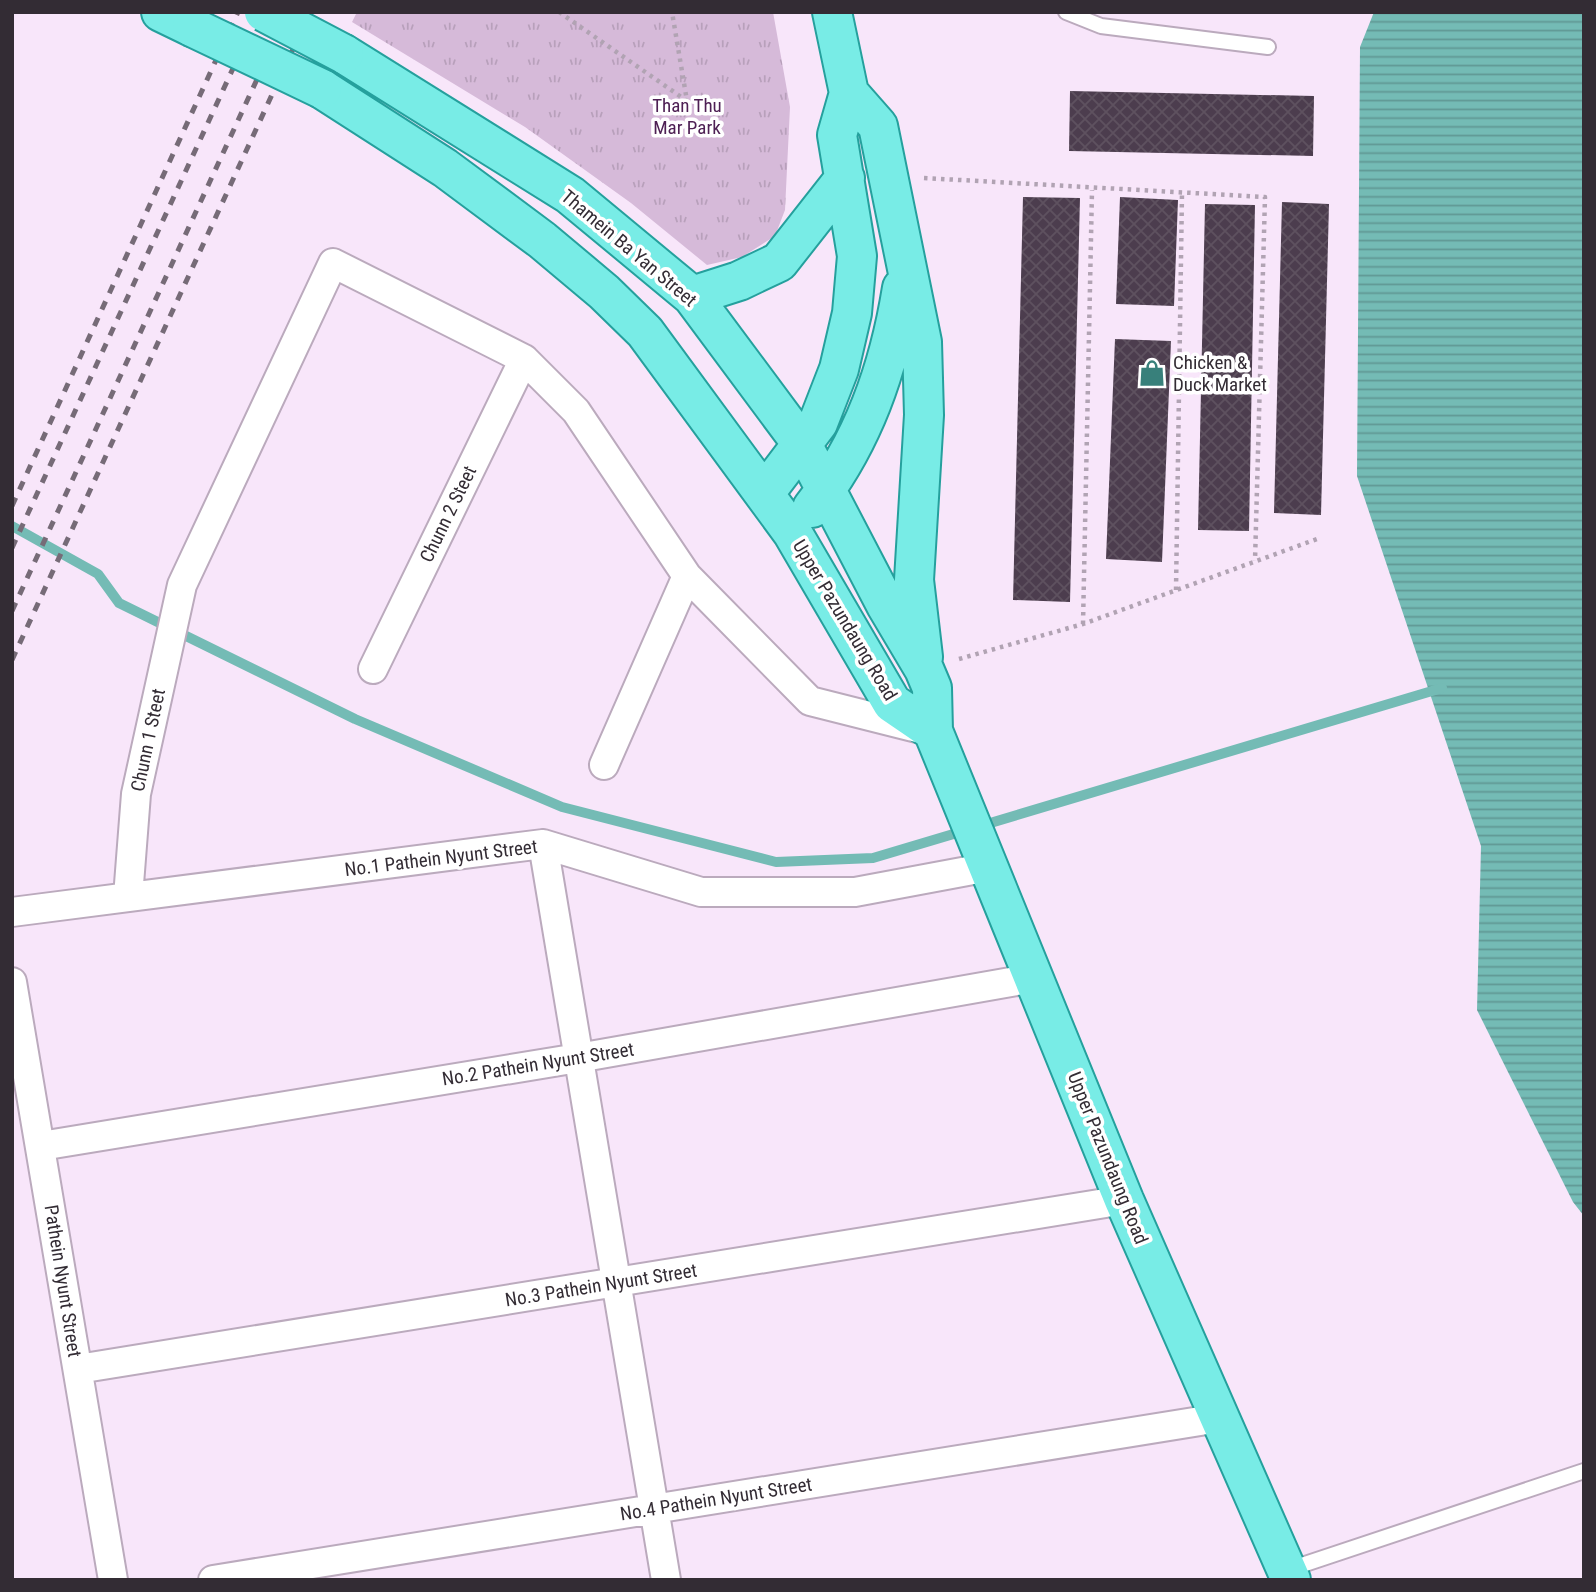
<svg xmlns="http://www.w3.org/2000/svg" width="1596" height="1592" font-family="'Roboto Condensed',sans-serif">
  <defs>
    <pattern id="park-tufts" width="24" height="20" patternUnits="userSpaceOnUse" patternTransform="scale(1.75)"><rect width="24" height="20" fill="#d6bad9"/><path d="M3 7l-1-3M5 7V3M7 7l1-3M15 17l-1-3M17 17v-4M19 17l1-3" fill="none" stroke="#b8a0bb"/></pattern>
    <pattern id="water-rules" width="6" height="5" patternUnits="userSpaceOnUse" patternTransform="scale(1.75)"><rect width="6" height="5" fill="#74bbb5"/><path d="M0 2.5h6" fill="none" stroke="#609894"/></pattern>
    <pattern id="building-cross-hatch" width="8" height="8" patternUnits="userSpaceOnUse" patternTransform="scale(1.75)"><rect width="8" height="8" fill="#4c3d4e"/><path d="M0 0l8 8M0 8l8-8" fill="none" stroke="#5e515f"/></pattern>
  </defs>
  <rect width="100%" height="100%" fill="#f8e6fa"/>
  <path fill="url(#park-tufts)" d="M357 12H773L790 107 785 210 775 236 742 257 707 265 631 203 525 127 352 22Z"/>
  <path fill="url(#water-rules)" d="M1374 12H1584V1216L1573 1202 1477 1010 1481 846 1357 476 1360 47Z"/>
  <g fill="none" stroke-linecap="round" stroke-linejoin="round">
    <path stroke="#74bbb5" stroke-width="10" d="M12 526 98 574 119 603 355 719 562 807 776 862 873 858 1442 688"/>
  </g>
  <path fill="url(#building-cross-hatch)" d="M1070 91 1314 96 1313 156 1069 151Z
    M1023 197 1080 198 1070 602 1013 600Z
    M1120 197 1178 200 1174 306 1116 304Z
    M1282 202 1329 204 1321 515 1274 513Z
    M1205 204 1255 205 1249 531 1198 530Z
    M1115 339 1171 341 1162 562 1106 559Z"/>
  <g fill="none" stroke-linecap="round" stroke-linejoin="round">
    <defs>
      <path id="lane" d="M1066 12 1101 26 1268 47
        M1290 1569 1584 1471"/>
      <path id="street" d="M373 669 524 359
        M604 765 687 576
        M543 844 666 1580
        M128 897 136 794 182 585 333 263 524 359 576 411 687 576 810 701 917 728
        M12 912 543 844 701 892H855L989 867
        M12 982 113 1580
        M41 1146 578 1058 1034 978
        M78 1369 1124 1200
        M213 1580 1219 1418"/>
      <path id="primary" d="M161 12 192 27
        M344 54 570 195 692 296 802 444 886 605 924 669 932 688 933 731 1124 1200 1291 1580
        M322 89 445 168 542 240 604 292 645 332 792 532 892 703 933 731
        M849 93 878 126 922 342 924 415 914 580 923 657
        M692 296 739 281 779 262 845 178
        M764 494 818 423 839 369 852 313 857 256 837 135 849 93 832 12
        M812 508C863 443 889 369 902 288"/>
    </defs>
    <use href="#lane" stroke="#bbaabd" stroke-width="18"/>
    <use href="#street" stroke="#bbaabd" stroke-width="32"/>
    <use href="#primary" stroke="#25a09d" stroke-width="42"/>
    <path stroke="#b1a3b3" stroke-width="4.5" stroke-dasharray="3.5 5" stroke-linecap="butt" d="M559 12 687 101 672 12
      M924 178 1265 197 1255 561
      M1176 590 1182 193
      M1083 624 1092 190
      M959 659 1083 624 1317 539"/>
    <use href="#lane" stroke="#fff" stroke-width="14"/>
    <use href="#street" stroke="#fff" stroke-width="28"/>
    <use href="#primary" stroke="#78ece6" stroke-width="38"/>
    <path stroke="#766b77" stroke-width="5" stroke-dasharray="9 9" stroke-linecap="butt" d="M12 506 238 12
      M12 548 259 12
      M12 611 288 12
      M12 660 310 12"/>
    <defs>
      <path id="primary-bridge" d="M264 12 344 54
        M192 27 322 89"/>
    </defs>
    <use href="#primary-bridge" stroke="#25a09d" stroke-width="42" stroke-linecap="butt"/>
    <use href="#primary-bridge" stroke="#78ece6" stroke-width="38"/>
  </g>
  <defs>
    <symbol id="shop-bare" viewBox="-9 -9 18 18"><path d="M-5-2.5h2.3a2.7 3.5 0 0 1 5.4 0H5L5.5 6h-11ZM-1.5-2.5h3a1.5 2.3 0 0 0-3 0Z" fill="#38807b" stroke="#fff" stroke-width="2.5" paint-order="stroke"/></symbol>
  </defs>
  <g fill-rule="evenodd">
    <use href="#shop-bare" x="1133" y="354" width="38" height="38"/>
  </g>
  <g text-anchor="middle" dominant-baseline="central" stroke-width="7" stroke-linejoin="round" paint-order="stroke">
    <g font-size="19" fill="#4e2054" stroke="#fff">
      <text x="687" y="105">Than Thu<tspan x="687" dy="22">Mar Park</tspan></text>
    </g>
    <g font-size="19" fill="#332c34" stroke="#fff">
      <text transform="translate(629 248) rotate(40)">Thamein Ba Yan Street</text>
      <text transform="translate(448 514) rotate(-64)">Chunn 2 Steet</text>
      <text transform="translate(845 620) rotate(59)">Upper Pazundaung Road</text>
      <text transform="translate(148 740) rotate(-78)">Chunn 1 Steet</text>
      <text transform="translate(441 858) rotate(-7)">No.1 Pathein Nyunt Street</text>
      <text transform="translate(538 1064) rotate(-9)">No.2 Pathein Nyunt Street</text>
      <text transform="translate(1108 1158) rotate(68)">Upper Pazundaung Road</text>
      <text transform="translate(63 1281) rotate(81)">Pathein Nyunt Street</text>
      <text transform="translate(601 1285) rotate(-9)">No.3 Pathein Nyunt Street</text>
      <text transform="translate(716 1499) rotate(-9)">No.4 Pathein Nyunt Street</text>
    </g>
    <g font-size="19" fill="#332c34" stroke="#fff" text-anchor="start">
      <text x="1173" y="362">Chicken &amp;<tspan x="1173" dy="22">Duck Market</tspan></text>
    </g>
  </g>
  <rect width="1596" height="1592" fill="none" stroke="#332c34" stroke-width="28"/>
</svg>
